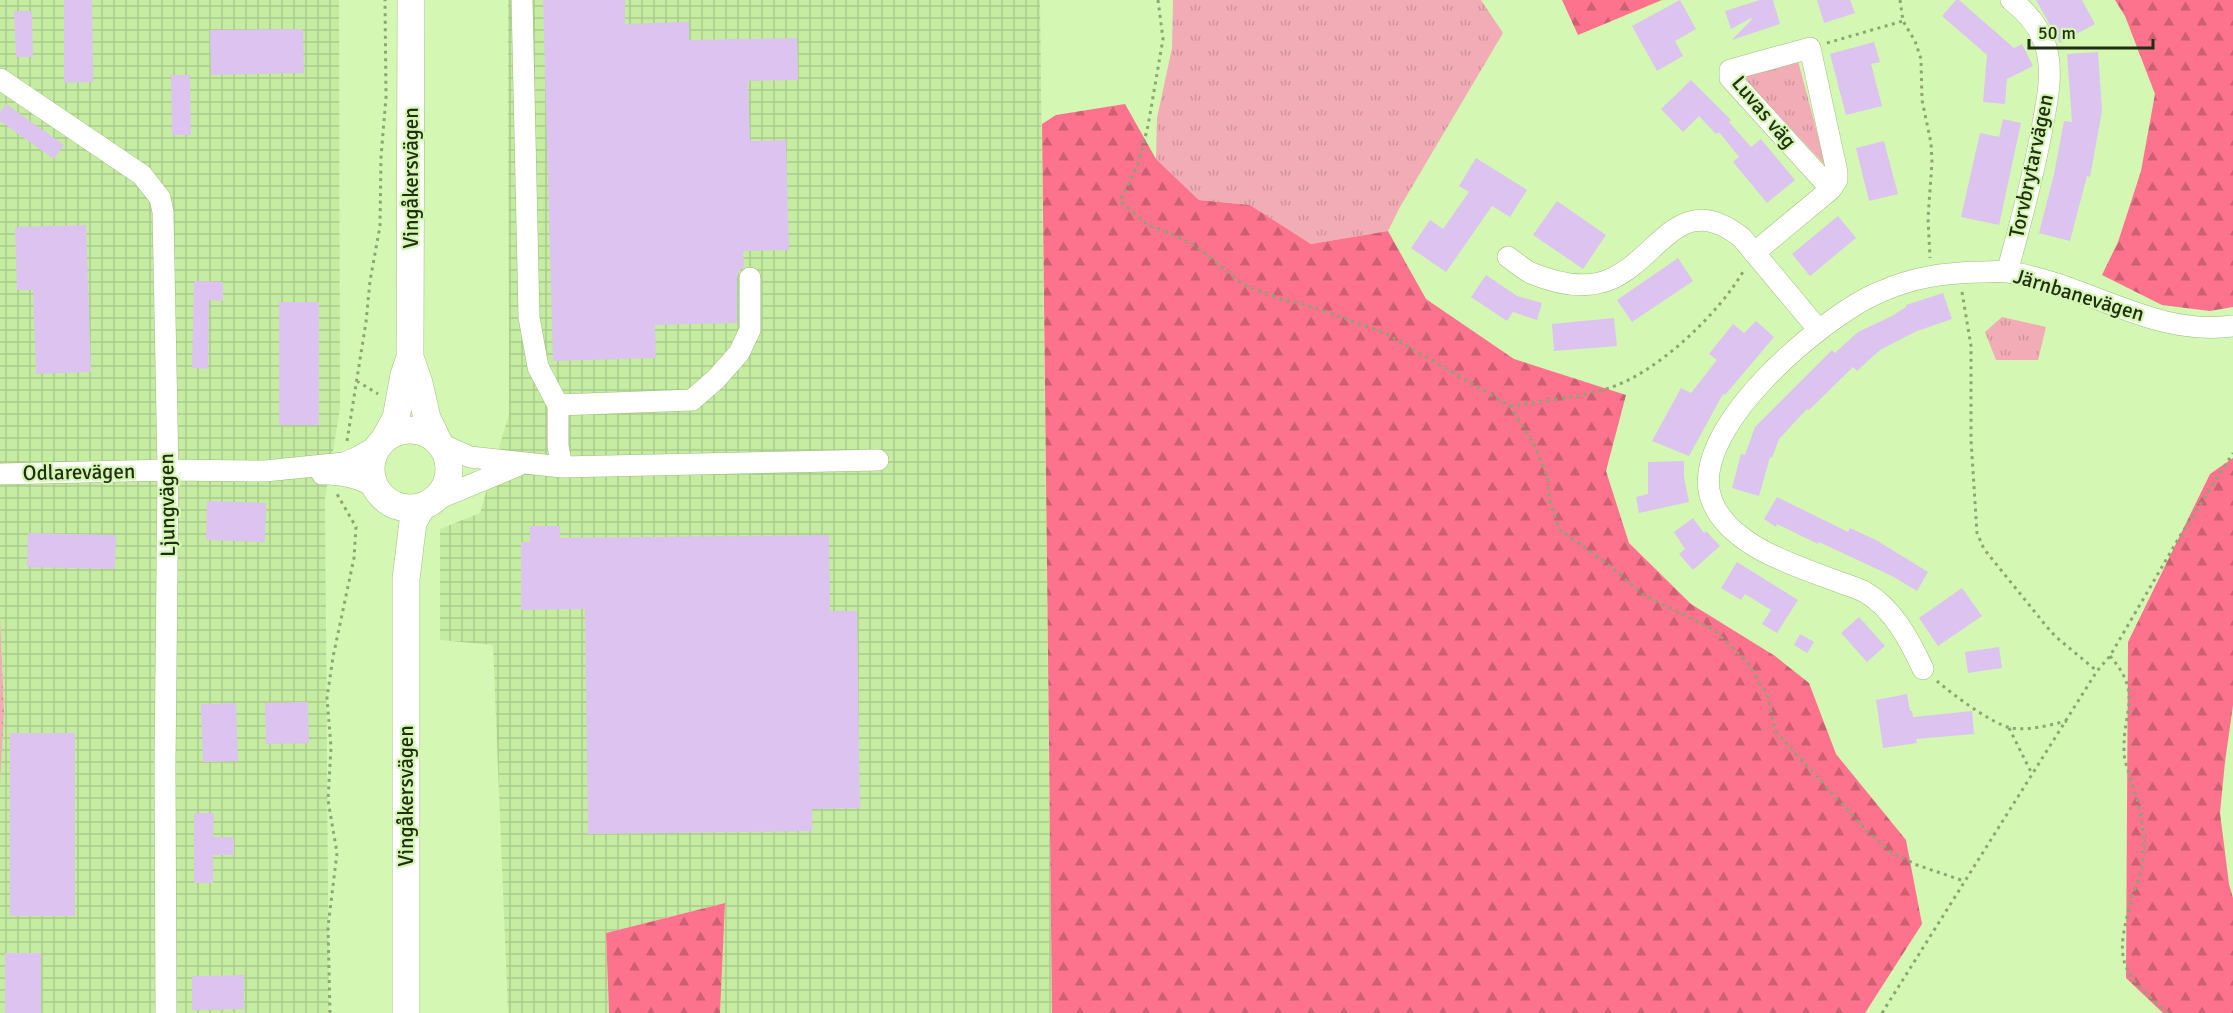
<svg xmlns="http://www.w3.org/2000/svg" width="2233" height="1013" font-family="Signika,sans-serif">
  <defs>
    <pattern id="industrial-grid" width="8" height="8" patternUnits="userSpaceOnUse" patternTransform="scale(1.5)"><rect width="8" height="8" fill="#c6eca2"/><path d="M0 4h8M4 0v8" fill="none" stroke="#aacb8b"/></pattern>
    <pattern id="grass-tufts" width="24" height="20" patternUnits="userSpaceOnUse" patternTransform="scale(1.5)"><rect width="24" height="20" fill="#f2acb5"/><path d="M3 7l-1-3M5 7V3M7 7l1-3M15 17l-1-3M17 17v-4M19 17l1-3" fill="none" stroke="#cf949b"/></pattern>
    <pattern id="forest-firs" width="22" height="20" patternUnits="userSpaceOnUse" patternTransform="scale(1.5)"><rect width="22" height="20" fill="#fd738d"/><path d="M5 1l3.5 6h-7zM16 11l3.5 6h-7z" fill="#cc5f72"/></pattern>
    <pattern id="garden-dots" width="8" height="8" patternUnits="userSpaceOnUse" patternTransform="scale(1.5)"><rect width="8" height="8" fill="#f2acb5"/><path d="M2 2h.1M6 6h.1" fill="none" stroke="#cf949b" stroke-width="1.8" stroke-linecap="round"/></pattern>
  </defs>
  <rect width="100%" height="100%" fill="#d4f7b4"/>
  <path fill="url(#industrial-grid)" d="M0 0H339L340 409 325 499 329 1013H0V785L4 712 0 615Z
    M508 0H1040L1052 1013H720L725 903 606 933 609 1013H508L493 645 440 640V529L480 513 509 414Z"/>
  <path fill="url(#grass-tufts)" d="M1173 0H1481L1503 33 1400 207 1388 231 1311 244 1250 205 1199 200 1156 159 1157 118 1172 48Z
    M1798 61 1826 166 1745 80 1749 73Z
    M2002 317 2046 327 2038 360H1996L1985 332Z"/>
  <path fill="url(#forest-firs)" d="M1562 0H1662L1578 35Z
    M2115 0H2233V307L2210 311 2162 305 2102 275 2118 242 2141 171 2155 94 2125 16Z
    M1125 104 1156 159 1199 200 1250 205 1311 244 1388 231 1426 299 1514 359 1626 395 1606 471 1629 543 1691 604 1775 656 1809 683 1836 754 1906 840 1922 924 1865 1013H1052L1042 124 1056 115Z
    M2233 458V705L2225 762 2220 813 2229 884 2233 898V1013H2163L2126 978 2128 642 2210 474Z
    M725 903 720 1013H609L606 933Z"/>
  <path fill="url(#garden-dots)" d="M0 615 4 712 0 785Z"/>
  <path fill="#ddc3f0" d="M64 0H92L93 82 64 83Z
    M543 0H625V24L689 22V40L797 38 798 80 748 81 750 141 786 140 789 250 743 251 744 267 739 271 737 278V323L655 325 656 358 553 361Z
    M1680 0 1696 29 1675 41 1683 56 1657 71 1632 26Z
    M1760 0H1773L1780 24 1732 40 1752 19 1751 18 1731 29 1725 11Z
    M1817 0H1850L1855 13 1824 23Z
    M1956 0H1959L2014 48 2022 44 2033 66 2007 79 2005 104 1983 102 1987 55 1942 16Z
    M2036 0H2082L2095 24 2060 43Z
    M14 11H32L33 57H16Z
    M303 29 304 73 211 75 210 30Z
    M1874 42 1880 62 1871 64 1882 106 1846 115 1830 54Z
    M2098 52 2102 111 2090 177 2087 176 2070 241 2039 233 2054 174 2064 121 2072 122 2067 54Z
    M171 75H190L191 135H172Z
    M1691 80 1731 120 1729 122 1751 147 1761 139 1795 180 1767 203 1733 162 1739 157 1719 132 1716 134 1699 116 1683 132 1661 109Z
    M6 104 64 145 54 159 0 121V112Z
    M2003 119 2021 123 1999 225 1961 217 1980 133 1999 137Z
    M1884 141 1898 194 1869 201 1856 148Z
    M1476 158 1527 190 1510 217 1492 206 1446 272 1411 248 1430 220 1443 229 1469 192 1459 186Z
    M1557 201 1606 235 1583 269 1533 235Z
    M1838 216 1856 238 1810 276 1792 254Z
    M86 225 91 372 36 374 33 290H17L15 227Z
    M1678 258 1693 281 1632 322 1617 300Z
    M1486 275 1517 296 1542 303 1537 320 1513 312 1507 321 1471 297Z
    M194 281 223 282V301L209 300 208 369 192 368Z
    M1943 293 1952 319 1917 331 1880 350 1857 371 1853 367 1809 410 1807 409 1779 439 1772 458 1770 457 1759 496 1732 488 1741 454 1745 455 1755 427 1832 350 1835 353 1858 332 1892 316 1906 307V305Z
    M279 302H319V425H279Z
    M1614 318 1617 346 1554 351 1552 324Z
    M1756 321 1774 337 1725 395 1723 394 1689 456 1652 441 1681 388 1691 393 1717 360 1709 354 1733 324 1744 333Z
    M1684 461V477L1689 502 1639 513 1636 497 1648 494V462Z
    M1777 497 1848 532 1850 528 1876 540 1928 572 1917 591 1892 576 1819 542 1818 544 1777 524 1776 527 1764 519Z
    M207 501 266 503 265 542 206 540Z
    M1693 518 1704 533 1706 531 1720 546 1693 570 1679 554 1685 549 1674 532Z
    M530 526H560V538L829 535 830 611H857L860 808 812 809V831L588 834 585 609 521 610V542H530Z
    M28 533 116 535 115 569 27 567Z
    M1737 562 1798 600 1777 633 1762 624 1771 610 1745 594 1741 600 1721 588Z
    M1962 588 1982 616 1938 646 1919 618Z
    M1859 617 1885 646 1867 662 1841 633Z
    M1800 634 1814 642 1807 653 1794 645Z
    M1999 647 2002 668 1968 673 1965 652Z
    M1907 694 1910 711H1912L1913 717 1972 711 1974 734 1916 739 1917 743 1883 748 1876 700Z
    M308 702 309 743 266 744 265 703Z
    M236 703 238 761 203 762 201 704Z
    M10 733H75V916H10Z
    M194 813H214L213 837H234V855H213V883H194Z
    M5 953H41V1013H5Z
    M244 975V1009L192 1010V976Z"/>
  <g fill="none" stroke-linecap="round" stroke-linejoin="round">
    <defs>
      <path id="minor" d="M522 0 529 317 538 367 558 405V446L562 467
        M0 79 142 175 160 198 163 212 168 470 165 764 166 1013
        M1754 253 1831 189 1837 180V172L1810 48 1730 70V78L1831 189
        M1508 257C1515 262 1523 269 1531 273 1555 283 1586 290 1611 279 1660 257 1680 188 1742 238L1818 329
        M2007 272C2020 226 2032 180 2041 134 2046 106 2054 75 2046 47 2040 28 2027 12 2011 0
        M558 405 692 400 716 379 739 353 750 330V278
        M441 444 470 457 562 467 878 460
        M0 474 168 470 265 471 344 463 358 457 382 443
        M322 474C343 473 358 478 376 487
        M435 500 519 465
        M1923 669C1910 641 1893 608 1865 592 1857 588 1847 585 1839 582 1797 566 1730 547 1712 501 1684 432 1824 315 1880 292 1914 277 1943 273 1980 272 1989 272 1999 271 2008 272 2086 283 2152 337 2233 326"/>
      <path id="major" d="M411 0 410 357 419 383 427 418 438 441
        M371 469a39 39 0 1 1 78 0a39 39 0 1 1-78 0Z
        M385 438 396 418 404 375 410 357
        M406 1013V579L413 522 422 507"/>
    </defs>
    <use href="#minor" stroke="#9dbe7d" stroke-width="22"/>
    <use href="#major" stroke="#9dbe7d" stroke-width="28"/>
    <path stroke="#8ca673" stroke-width="3" stroke-dasharray="3 4.5" stroke-linecap="butt" d="M1158 0 1163 39 1148 126 1138 165 1120 201 1148 225 1177 236 1197 247 1244 285 1281 299 1313 307 1385 333 1510 406 1534 444 1547 476 1550 503 1560 530 1610 566 1644 595 1714 630 1748 663 1768 697 1775 731 1867 831 1891 852 1917 865 1964 881
      M1900 0 1903 21 1915 41 1921 59 1922 100 1931 143 1932 162 1928 218 1930 258
      M1827 43 1903 21
      M1962 292 1971 346V440L1977 533 1984 549 2047 627 2056 637 2097 671
      M357 381 378 394
      M1510 406C1541 401 1575 398 1606 389 1655 375 1719 314 1744 270
      M347 441 366 322 370 281 380 226 381 157 386 97 385 0
      M2110 656C2143 694 2123 709 2124 751 2124 762 2130 775 2133 786 2140 809 2146 834 2143 859 2142 870 2137 883 2133 894 2115 959 2116 969 2168 1013
      M1937 681C1952 694 1992 724 2011 728 2030 731 2049 725 2067 721
      M2009 728 2032 774
      M330 1013 328 927 337 853 328 800 331 747 327 698 333 657 354 558 356 527 337 494
      M1882 1013 2097 671 2110 656 2180 536 2233 453"/>
    <use href="#minor" stroke="#fff" stroke-width="21"/>
    <use href="#major" stroke="#fff" stroke-width="27"/>
  </g>
  <g text-anchor="middle" dominant-baseline="central" stroke-width="4.5" stroke-linejoin="round" paint-order="stroke">
    <g font-size="21" fill="#212e13" stroke="#d4f7b4">
      <text transform="translate(1764 112) rotate(50)">Luvas väg</text>
      <text transform="translate(2031 166) rotate(-78)">Torvbrytarvägen</text>
      <text transform="translate(411 178) rotate(-90)">Vingåkersvägen</text>
      <text transform="translate(2079 295) rotate(17)">Järnbanevägen</text>
      <text transform="translate(79 472) rotate(-1)">Odlarevägen</text>
      <text transform="translate(167 505) rotate(-91)">Ljungvägen</text>
      <text transform="translate(406 796) rotate(-90)">Vingåkersvägen</text>
    </g>
  </g>
  <path d="M2029 39v9h124v-9" fill="none" stroke="#212e13" stroke-width="3"/>
  <text x="2038" y="39" font-size="18" fill="#212e13" stroke="#d4f7b4" stroke-width="4.5" paint-order="stroke">50 m</text>
</svg>
